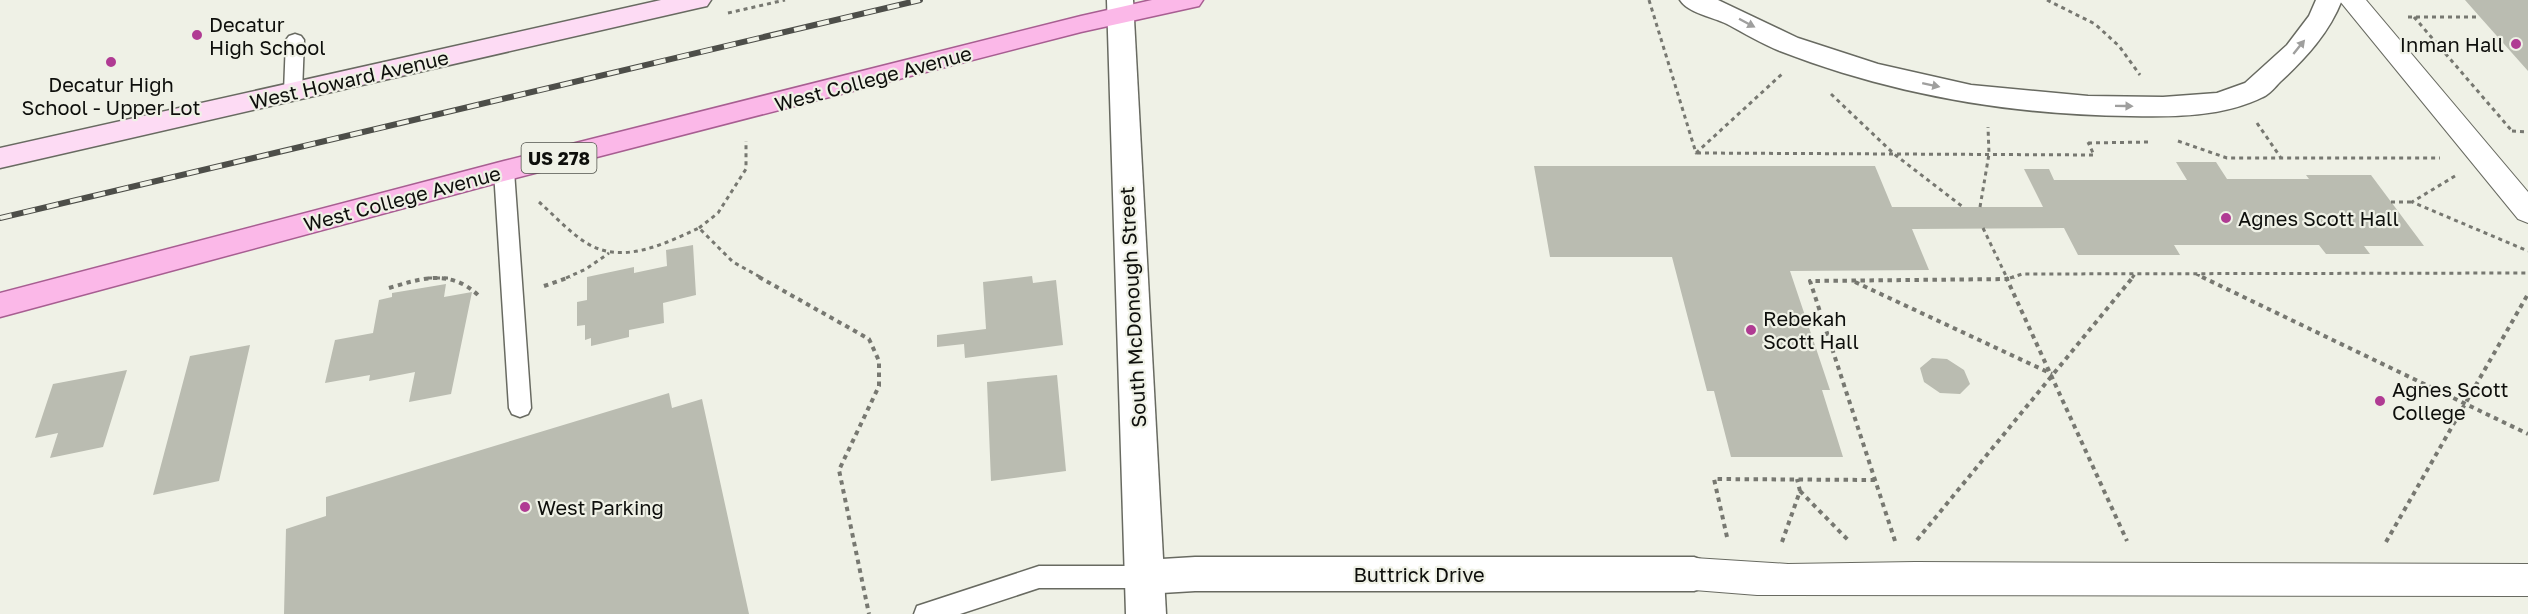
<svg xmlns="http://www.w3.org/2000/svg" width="2528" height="614" font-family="'Golos Text',sans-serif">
  <rect width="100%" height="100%" fill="#eff1e6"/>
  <path fill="#babcb1" d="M2465 0H2528V71L2480 17Z
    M2176 162H2216L2227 179H2309L2306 175H2371L2424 246H2364L2370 254H2326L2319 245H2174L2180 255H2078L2064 228 1912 229 1929 270 1790 271 1830 390H1822L1843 457H1731L1714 391H1707L1672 257H1550L1534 166H1875L1892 207H2043L2024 169H2049L2054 180H2187Z
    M693 245 696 295 663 303 664 323 629 330V337L591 346V338L585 340V325L577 326V302L587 300V277L634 267V273L667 266 666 250Z
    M1032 276 1033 283 1056 280 1063 345 965 358 964 344 937 347V335L986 329 983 282Z
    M446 284 444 297 472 292 451 394 409 402 415 372 369 381 370 375 325 383 335 340 373 333 379 300 392 297V293Z
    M250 345 219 481 153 495 190 356Z
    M1932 358 1947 359 1964 370 1970 384 1960 394 1940 393 1924 382 1920 368Z
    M127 370 103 447 50 458 58 433 35 438 53 384Z
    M1057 375 1066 471 991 481 987 382Z
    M669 393 672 408 702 399 749 614H284L286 529 326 516V497Z"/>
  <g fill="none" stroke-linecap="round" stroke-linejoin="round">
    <defs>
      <path id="service" d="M295 34 301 36 304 40 302 92 299 96H287L284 92 286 40 289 36Z
        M504 164 511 166 514 171 531 408 528 414 520 417 512 414 509 408 494 171 497 166Z
        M1039 566H1145L1154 569 1157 577 1154 585 1145 588H1039L960 614H914L917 606Z"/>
      <path id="pedestrian" d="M2339 0H2366L2528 192V223L2518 219Z
        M1694 558 1788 564 1915 562 2528 564V596L1757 595 1694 590 1681 585 1676 574 1681 563Z"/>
      <path id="minor" d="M1680 0H1718L1798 38 1878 64 1971 85 2088 96 2163 97 2217 93 2245 83 2287 45 2309 16 2316 0H2342C2329 33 2306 58 2280 82 2275 87 2270 94 2263 97 2223 117 2174 117 2130 116 2011 115 1891 94 1780 51 1762 44 1744 33 1727 24 1713 17 1688 13 1680 0Z
        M1195 557H1694L1708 562 1713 574 1708 586 1694 591H1195L1145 594 1131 589 1126 577 1131 565 1145 560Z"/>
      <path id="tertiary" d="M1107 0H1133L1166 614H1126Z"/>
      <path id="secondary" d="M661 0H711L707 6 698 8 0 168V148Z"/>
      <path id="primary" d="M1152 0H1203L1199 6 1081 32 504 181 0 317V293L504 161 1081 16Z"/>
    </defs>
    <use href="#service" stroke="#686a61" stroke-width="3"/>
    <use href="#pedestrian" stroke="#686a61" stroke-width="2"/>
    <use href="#minor" stroke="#686a61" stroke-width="3"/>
    <use href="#tertiary" stroke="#686a61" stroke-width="3"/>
    <use href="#secondary" stroke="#686a61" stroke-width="3"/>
    <use href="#primary" stroke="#a75e91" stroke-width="3"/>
    <path stroke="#777871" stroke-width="3" stroke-dasharray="4 4" stroke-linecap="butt" d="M1649 0 1696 153 1782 74
      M2047 0 2095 24 2119 46 2140 75
      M728 13 785 0
      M2408 17H2480
      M2414 17 2512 131
      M1831 94 1894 154 1963 207
      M2257 123 2281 158
      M2512 131 2528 132
      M2178 141 2227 158H2440
      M2088 143 2149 142
      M1697 153 2094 155 2088 142
      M2455 176 2412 202 2528 251
      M539 202C554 215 568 231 585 242 621 266 664 244 699 228L733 262 762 278
      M2391 202H2412
      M1980 207 1989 154 1988 127
      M699 228 718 213 746 169V141
      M1983 228 2007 278
      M2196 274 2205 278
      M428 278H449
      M566 278 586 269 609 253
      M2010 278 2022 274 2528 273
      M2132 278 2136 273"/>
    <path stroke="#777871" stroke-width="4" stroke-dasharray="4.5 4.5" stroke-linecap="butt" d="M759 277 869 339 879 361V386L839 470 869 614
      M2006 277 2127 541
      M2202 277 2528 434
      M1855 282 2052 374
      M544 286 570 277
      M389 288C422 278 450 269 478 295
      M1800 491 1848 540
      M1727 537 1714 479 1875 480
      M1917 540 2133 277
      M1895 541 1810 281 2009 279 2014 277
      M1782 542 1800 491 1797 479
      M2386 542 2528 294"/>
    <use href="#service" fill="#fff" fill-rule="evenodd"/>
    <use href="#pedestrian" fill="#fff" fill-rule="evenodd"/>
    <use href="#minor" fill="#fff" fill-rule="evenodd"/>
    <use href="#tertiary" fill="#fff" fill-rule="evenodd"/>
    <use href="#secondary" fill="#fddbf4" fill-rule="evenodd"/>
    <use href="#primary" fill="#fbb8e8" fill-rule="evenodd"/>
    <defs>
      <path id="rail" d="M0 218 920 0"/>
    </defs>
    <use href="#rail" stroke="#4d4e49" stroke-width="6"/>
    <use href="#rail" stroke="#eff1e6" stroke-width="4" stroke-dasharray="12" stroke-linecap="butt"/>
  </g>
  <defs><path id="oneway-solid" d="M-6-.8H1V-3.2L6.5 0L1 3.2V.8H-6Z" transform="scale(1.5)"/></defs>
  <g fill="#9f9f9e">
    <use href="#oneway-solid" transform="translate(1747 23) rotate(28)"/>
    <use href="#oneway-solid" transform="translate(2299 47) rotate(-51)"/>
    <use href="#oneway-solid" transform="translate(1931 85) rotate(12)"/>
    <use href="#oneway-solid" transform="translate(2124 106) rotate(1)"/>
  </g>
  <g fill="#b03b93" stroke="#eff1e6" stroke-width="2">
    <circle cx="197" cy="35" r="6"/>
    <circle cx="2516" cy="44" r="6"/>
    <circle cx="111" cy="62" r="6"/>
    <circle cx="2226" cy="218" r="6"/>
    <circle cx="1751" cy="330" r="6"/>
    <circle cx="2380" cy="401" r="6"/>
    <circle cx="525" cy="507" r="6"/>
  </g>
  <g text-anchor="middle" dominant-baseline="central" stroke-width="4.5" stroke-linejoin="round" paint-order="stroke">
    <rect fill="#eff1e6" stroke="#52534d" stroke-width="1.5" x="521.5" y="143" width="75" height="30" rx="4.5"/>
    <g font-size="18" font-weight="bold" fill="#0e0f0c">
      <text x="559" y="158">US 278</text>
    </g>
    <g font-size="20" fill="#0e0f0c" stroke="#eff1e6" text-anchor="start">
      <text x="209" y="24">Decatur<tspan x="209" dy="23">High School</tspan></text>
      <text x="2504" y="44" text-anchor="end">Inman Hall</text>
      <text x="111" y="84" text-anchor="middle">Decatur High<tspan x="111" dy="23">School - Upper Lot</tspan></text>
      <text x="2238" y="218">Agnes Scott Hall</text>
      <text x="1763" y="318">Rebekah<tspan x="1763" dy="23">Scott Hall</tspan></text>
      <text x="2392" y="389">Agnes Scott<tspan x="2392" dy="23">College</tspan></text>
      <text x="537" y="507">West Parking</text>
    </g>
    <g font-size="20" fill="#0e0f0c" stroke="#eff1e6">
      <text transform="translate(873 78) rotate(-15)">West College Avenue</text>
      <text transform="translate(349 79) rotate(-13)">West Howard Avenue</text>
      <text transform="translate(402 198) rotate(-15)">West College Avenue</text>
      <text transform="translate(1132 307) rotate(-93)">South McDonough Street</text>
      <text x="1419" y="574">Buttrick Drive</text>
    </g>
  </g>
</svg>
